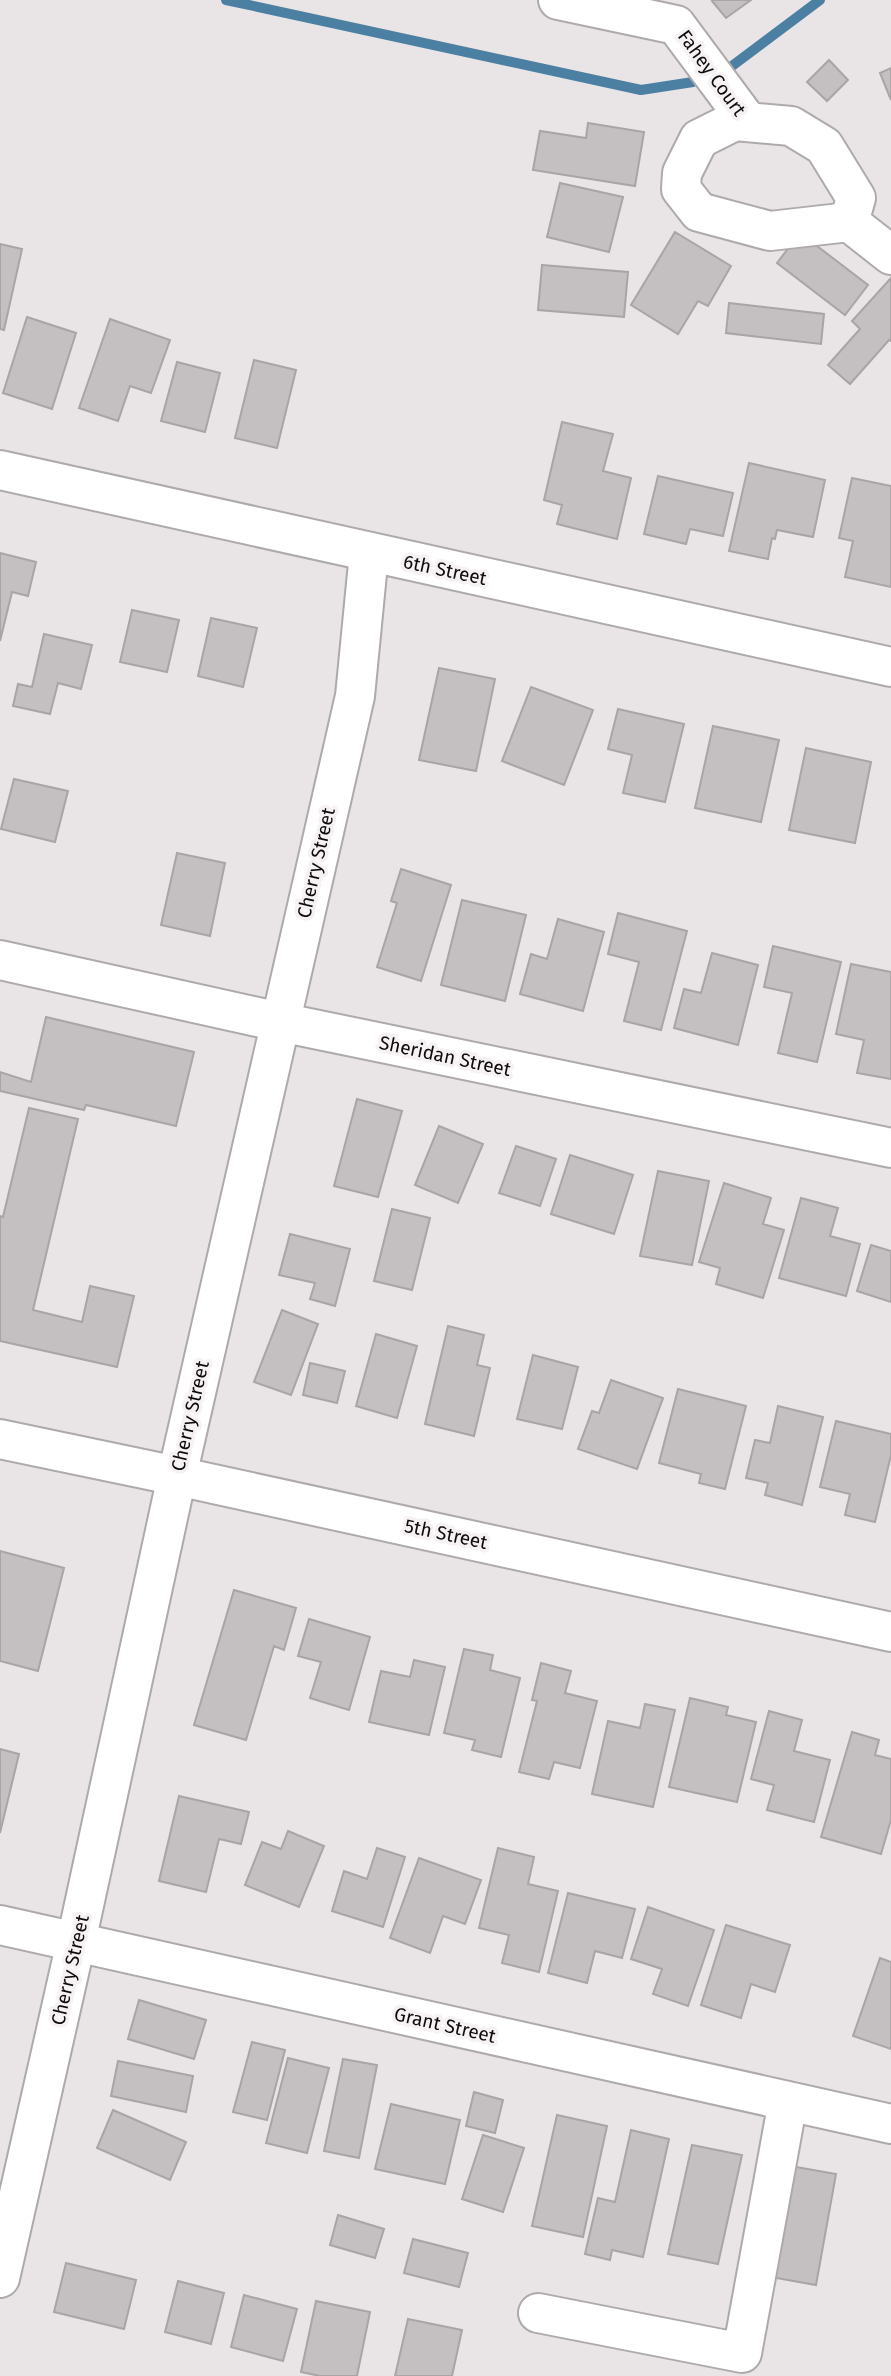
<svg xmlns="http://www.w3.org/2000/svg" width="891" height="2376" font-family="'Fira Sans',sans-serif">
  <rect width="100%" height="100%" fill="#e9e4e5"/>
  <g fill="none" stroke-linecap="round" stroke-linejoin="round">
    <path stroke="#4c80a3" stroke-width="10" d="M226 0 641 90 693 82
      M728 69 820 0"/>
  </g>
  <path fill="#c4bfc0" stroke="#a9a4a5" stroke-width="2" d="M714 0H751L726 18 712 1Z
    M829 60 848 80 827 101 807 82Z
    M891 68V100L880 73Z
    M588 123 644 132 635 186 533 170 540 131 586 138Z
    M560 183 623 197 609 252 547 237Z
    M675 232 731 266 708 306 698 301 678 334 631 305Z
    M800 233 868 285 845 315 777 263Z
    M0 244 22 249 4 330 0 329Z
    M542 265 628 272 624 317 538 310Z
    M891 278V341L889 340 850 384 828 365 860 329 852 321Z
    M729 303 824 314 821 344 726 333Z
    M27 317 76 333 52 409 3 393Z
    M110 319 170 340 151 393 130 386 118 421 79 408Z
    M254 360 296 370 277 448 235 438Z
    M177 362 220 373 205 432 161 421Z
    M562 422 613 434 603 471 631 478 617 539 557 524 562 505 544 500Z
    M749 463 825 480 813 537 777 530 775 539 772 538 768 559 729 551Z
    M658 476 733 493 723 536 690 529 686 544 644 534Z
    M852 478 891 486V587L845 577 853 541 839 538Z
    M0 553 36 562 28 596 12 592 0 641Z
    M132 610 179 620 167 672 120 662Z
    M211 618 257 628 243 687 198 676Z
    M44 634 92 645 81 689 58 683 50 714 13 706 18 684 32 687Z
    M439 668 495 679 476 771 419 760Z
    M531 687 593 710 564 785 502 761Z
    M618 709 684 724 665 802 623 793 632 755 608 749Z
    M713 726 779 740 761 822 695 808Z
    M806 748 871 762 855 843 789 830Z
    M14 779 68 791 55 842 1 829Z
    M177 853 225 863 210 936 161 925Z
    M401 869 451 885 421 981 377 967 397 903 391 901Z
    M462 900 526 915 505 1001 441 985Z
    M618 913 687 931 661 1030 624 1021 639 962 608 954Z
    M558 919 604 932 583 1011 520 994 531 954 547 959Z
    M773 946 841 962 817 1062 778 1053 792 993 764 987Z
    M712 953 758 965 738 1045 674 1028 684 989 701 993Z
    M851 964 891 972V1079L857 1073 864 1040 836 1034Z
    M46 1017 194 1052 176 1126 86 1105 84 1110 0 1091V1072L31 1082Z
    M357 1099 402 1111 378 1197 334 1186Z
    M29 1108 78 1119 33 1310 82 1322 90 1286 134 1296 117 1367 0 1341V1216L3 1217Z
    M439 1126 483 1144 458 1203 415 1185Z
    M516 1146 556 1159 540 1206 499 1193Z
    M570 1155 633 1175 614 1234 551 1214Z
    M658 1171 709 1181 692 1265 640 1256Z
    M724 1183 771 1198 763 1224 784 1230 763 1298 716 1284 720 1268 699 1262Z
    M801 1198 838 1208 830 1236 860 1244 846 1296 779 1278Z
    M392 1209 430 1218 412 1290 374 1281Z
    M290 1234 350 1249 335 1306 310 1299 315 1283 279 1275Z
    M871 1245 891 1251V1302L857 1291Z
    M282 1310 318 1324 291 1395 254 1382Z
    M448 1326 484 1335 477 1365 490 1368 474 1436 425 1424Z
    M376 1334 417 1346 397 1418 356 1406Z
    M533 1355 578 1367 562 1429 517 1419Z
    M310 1363 345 1371 337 1403 303 1395Z
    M611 1380 663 1398 637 1469 578 1449 592 1411 599 1413Z
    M678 1389 746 1406 725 1489 699 1483 701 1474 659 1463Z
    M778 1406 823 1417 802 1505 765 1495 768 1483 746 1478 755 1440 770 1443Z
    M836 1421 891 1434V1455L875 1522 845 1515 850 1494 820 1487Z
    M0 1551 64 1568 38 1671 0 1661Z
    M234 1590 296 1608 284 1650 274 1646 246 1740 194 1725Z
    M309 1619 370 1637 349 1710 310 1698 321 1662 298 1656Z
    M464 1649 493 1655 490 1670 520 1678 501 1757 472 1750 475 1740 444 1733Z
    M414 1660 445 1667 429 1735 369 1722 381 1671 410 1677Z
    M541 1663 571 1671 565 1693 597 1701 580 1768 554 1762 549 1779 519 1772 537 1701 532 1700Z
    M690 1698 728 1707 726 1715 756 1722 737 1802 669 1787Z
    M645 1704 675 1710 653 1807 592 1794 608 1721 640 1728Z
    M769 1711 802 1720 794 1751 830 1760 814 1822 767 1810 774 1785 751 1779Z
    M852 1732 879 1740 875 1755 891 1759V1820L881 1854 821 1837Z
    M0 1749 19 1754 0 1833Z
    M179 1796 249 1812 241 1844 219 1839 206 1892 159 1881Z
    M288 1831 324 1846 299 1907 245 1885 262 1842 281 1849Z
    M377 1848 405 1857 383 1927 332 1911 344 1871 367 1879Z
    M498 1848 534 1857 528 1884 558 1891 539 1972 502 1963 509 1935 479 1928Z
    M419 1858 481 1880 465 1924 443 1916 430 1953 390 1938Z
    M568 1893 635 1909 622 1958 595 1951 587 1983 548 1973Z
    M648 1907 714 1930 688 2006 653 1994 662 1969 631 1959Z
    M726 1925 790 1945 775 1992 751 1984 741 2018 701 2005Z
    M880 1958 891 1962V2049L853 2036Z
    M139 2000 206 2020 194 2059 128 2039Z
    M252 2042 285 2050 267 2120 233 2112Z
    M288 2058 329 2068 307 2153 266 2143Z
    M343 2059 377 2065 359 2158 324 2151Z
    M118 2061 193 2076 186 2112 111 2096Z
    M474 2092 503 2100 495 2133 466 2126Z
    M391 2104 460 2120 445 2184 375 2169Z
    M113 2110 186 2142 170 2180 97 2148Z
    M557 2115 607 2126 583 2237 532 2226Z
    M631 2130 669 2139 643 2257 612 2250 610 2260 585 2254 598 2198 615 2202Z
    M483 2135 524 2148 503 2212 462 2199Z
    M692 2145 742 2155 718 2264 668 2254Z
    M785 2165 836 2174 816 2285 765 2276Z
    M338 2215 384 2229 375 2258 330 2245Z
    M413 2239 468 2253 459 2287 404 2273Z
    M66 2263 136 2280 124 2329 54 2312Z
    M178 2281 224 2293 211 2344 165 2332Z
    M244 2295 297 2309 283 2361 231 2347Z
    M316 2301 370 2312 357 2376H320L301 2372Z
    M408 2319 462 2330 452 2376H395Z"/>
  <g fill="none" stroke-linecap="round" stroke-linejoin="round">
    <defs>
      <path id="minor" d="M558 0 676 25
        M676 25 748 122
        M849 222 856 198 824 146 791 126 735 121 699 139 682 173 681 189 699 212 770 231 849 222 891 255
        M0 470 891 667
        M0 960 280 1022 891 1148
        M0 1439 177 1476 891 1632
        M0 1925 891 2124
        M0 2278 76 1942 177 1476 355 696 369 553
        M538 2313 742 2353 788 2101"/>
    </defs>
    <use href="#minor" stroke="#aeaaab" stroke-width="42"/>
    <use href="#minor" stroke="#fff" stroke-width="38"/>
  </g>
  <g text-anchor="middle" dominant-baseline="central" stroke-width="7" stroke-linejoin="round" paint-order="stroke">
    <g font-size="19" fill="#0d0b0c" stroke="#f6f1f2">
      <text transform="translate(712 73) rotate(54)">Fahey Court</text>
      <text transform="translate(445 570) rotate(12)">6th Street</text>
      <text transform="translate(316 863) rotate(-77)">Cherry Street</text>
      <text transform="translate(445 1056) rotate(12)">Sheridan Street</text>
      <text transform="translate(190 1416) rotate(-77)">Cherry Street</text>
      <text transform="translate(446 1534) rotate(12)">5th Street</text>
      <text transform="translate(70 1970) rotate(-77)">Cherry Street</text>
      <text transform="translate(445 2025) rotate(13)">Grant Street</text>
    </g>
  </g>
</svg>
